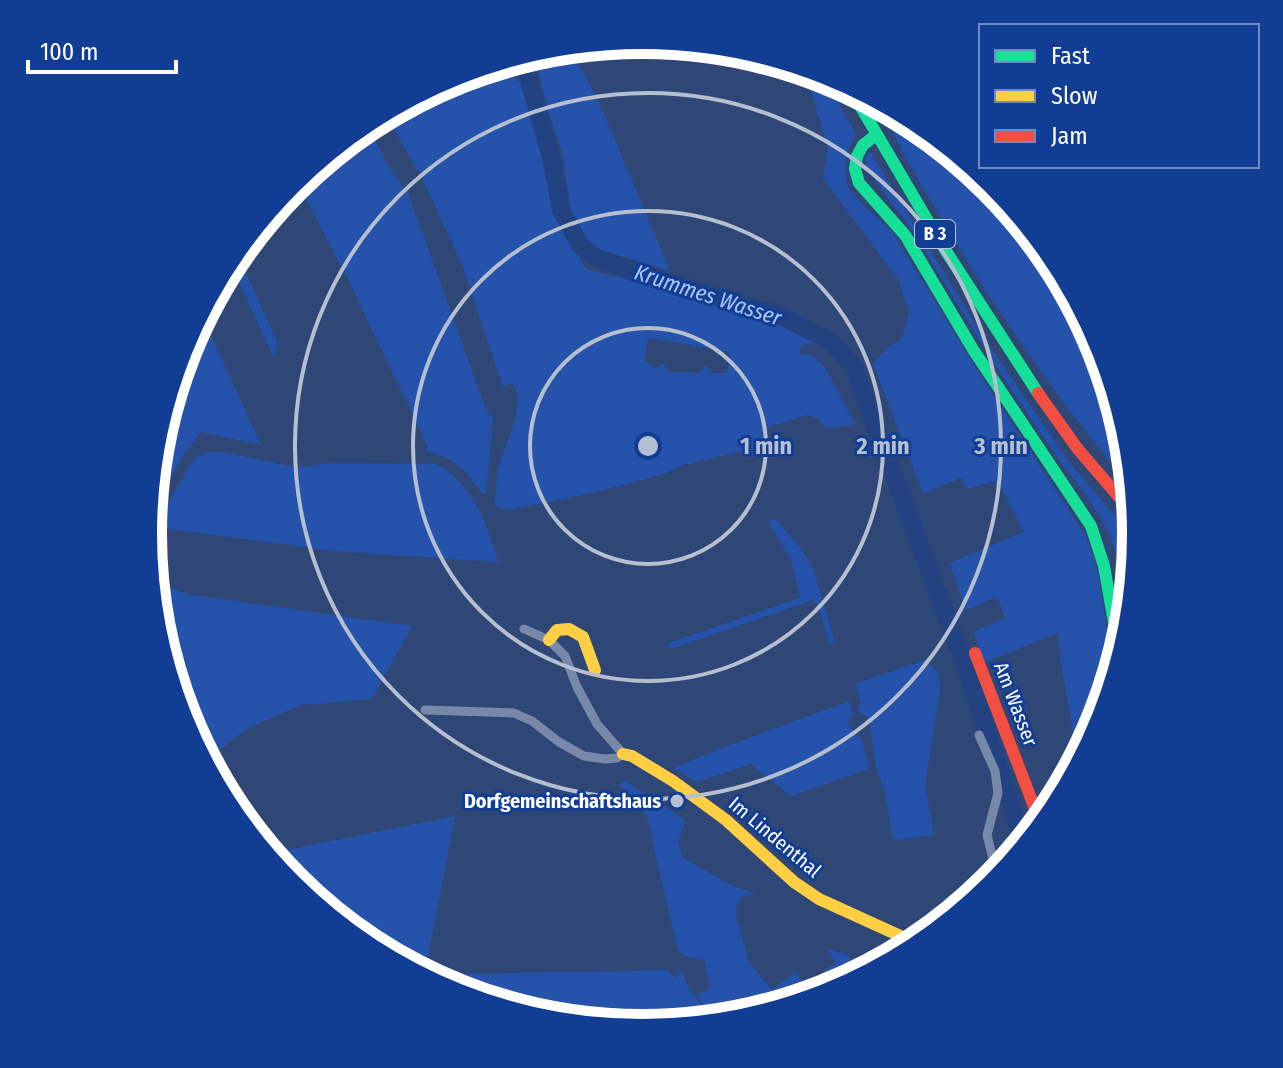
<svg xmlns="http://www.w3.org/2000/svg" width="1283" height="1068" font-family="'Fira Sans Condensed',sans-serif">
  <rect width="100%" height="100%" fill="#2f4776"/>
  <path fill="#2553ab" fill-rule="evenodd" d="M570 54 584 73 605 116 670 271 599 249 585 241 571 211 562 151 548 110 536 61Z
    M497 69 509 74 523 84 544 159 557 218 586 269 754 313 809 335 817 343 800 346V355L810 354 824 366 855 424 826 429 818 418 807 415 768 427 765 445 680 466 667 473 593 493 509 510 495 506C496 491 496 477 500 462 507 439 526 407 513 383L503 387 461 262 424 182 389 120 453 77ZM650 338 729 352 727 373H711L710 369 704 366 700 373 668 372 665 364H661L656 369 645 361 647 341Z
    M806 73 824 76 856 134 849 148 845 164 847 185 859 201 892 232 982 378 1085 535 1095 561 1100 584 1111 659 1098 723 1077 755 1061 663 1058 633 983 663 974 632 1005 618 997 597 965 610 950 563 1024 532 1004 493 994 481 967 489 961 478 923 493 873 364 888 347 901 340 909 313 899 281 823 178 828 149Z
    M885 114 991 185 1098 345 1125 480C1057 398 994 308 940 216 920 182 899 150 885 114Z
    M371 132 389 167 408 193 485 407 493 419 486 493 482 494C465 469 456 459 426 451L428 447 350 283 297 181Z
    M870 151 980 332 1070 463 1135 539 1123 595 1116 552 1104 523 1083 490 1062 464 999 371 910 227 865 167 866 157Z
    M241 262 277 342 275 360 234 271Z
    M203 318 261 445 201 432 185 453 153 506 185 345Z
    M212 452H223L294 467 338 463 436 464C472 482 488 525 498 562L334 551 155 527 191 463 198 456Z
    M775 519 801 548 813 569 835 643 830 644 818 605 813 600 671 649 669 643 800 598 791 560 768 521Z
    M158 585 193 595 412 626 372 699 301 705 250 727 208 758 185 723Z
    M925 660 938 673 940 689 925 786 934 835 893 840 885 792 876 767 869 718 858 711 861 703 856 683Z
    M849 701 854 716 847 720 854 734 861 737 869 769 791 796 751 764 698 782 673 768 722 748Z
    M626 781 686 821 678 841 682 857 730 885 756 894 742 896 735 912 749 962 771 990 796 972 811 994 641 1028 452 990 292 883 272 853 455 816 426 968 431 975 667 970 676 978 681 970 690 990 706 1011 697 995 710 988 704 959 690 958 678 951 647 817 619 783Z
    M825 947 847 955 857 972 835 987 823 971 836 964Z"/>
  <g fill="none" stroke-linecap="round" stroke-linejoin="round">
    <path stroke="#224282" stroke-width="18" d="M527 63 528 77 552 161 561 210 580 245 596 258 645 275 779 315 832 342 853 366 966 668 1022 837"/>
    <path stroke="#7788a9" stroke-width="9" d="M425 710 514 713 532 721 559 742 584 756 605 759 617 758 623 754 597 724 577 687 565 656 549 640 524 629
      M979 735 995 771 998 793 987 835 994 863
      M959 905C969 888 984 862 1005 862"/>
    <path stroke="#16e098" stroke-width="12" d="M852 92 942 245 1038 393
      M876 135 863 145 857 156 855 169 859 183 905 235 974 351 1091 526 1104 566 1116 634"/>
    <path stroke="#ffcf43" stroke-width="12" d="M549 640 557 630 569 629 583 637 595 670
      M623 754 632 756 673 781 726 820 794 882 819 899 907 939"/>
    <path stroke="#f24e42" stroke-width="12" d="M1038 393 1077 448 1131 511
      M975 653 1037 814"/>
  </g>
  <g fill="none" stroke="#b6bfcf" stroke-width="4">
    <circle cx="648" cy="446" r="118"/>
    <circle cx="648" cy="446" r="235"/>
    <circle cx="648" cy="446" r="353"/>
  </g>
  <circle fill="#b6bfcf" stroke="#113d94" stroke-width="3" cx="677" cy="801" r="8"/>
  <g text-anchor="middle" dominant-baseline="central" stroke-width="6" stroke-linejoin="round" paint-order="stroke">
    <rect fill="#113d94" stroke="#b8c5df" stroke-width="2" x="915" y="220" width="40" height="28" rx="6"/>
    <g font-size="18" font-weight="bold" fill="#fff">
      <text x="935" y="234">B 3</text>
    </g>
    <g font-size="20" fill="#fff" stroke="#113d94">
      <text transform="translate(1016 704) rotate(69)">Am Wasser</text>
      <text transform="translate(775 837) rotate(40)">Im Lindenthal</text>
    </g>
    <g font-size="20" font-weight="bold" fill="#fff" stroke="#113d94" text-anchor="end">
      <text x="661" y="801">Dorfgemeinschaftshaus</text>
    </g>
    <g font-size="22" font-style="italic" fill="#abc7fa" stroke="#113d94">
      <text transform="translate(708 295) rotate(18)">Krummes Wasser</text>
    </g>
  </g>
  <path d="M0 0H1283V1068H0ZM162 534a480 480 0 1 1 960 0a480 480 0 1 1-960 0Z" fill="#113d94" fill-rule="evenodd"/>
  <path fill="none" stroke="#fff" stroke-width="10" d="M162 534a480 480 0 1 1 960 0a480 480 0 1 1-960 0Z"/>
  <circle cx="648" cy="446" r="12" fill="#b6bfcf" stroke="#113d94" stroke-width="4"/>
  <g font-size="24" text-anchor="middle" font-weight="bold" fill="#b6bfcf" stroke="#113d94" stroke-width="6" stroke-linejoin="round" paint-order="stroke">
    <text x="766" y="454">1 min</text>
    <text x="883" y="454">2 min</text>
    <text x="1001" y="454">3 min</text>
  </g>
  <rect x="979" y="24" width="280" height="144" fill="#113d94" stroke="#708bbf" stroke-width="2"/>
  <rect x="995" y="50" width="40" height="12" fill="#16e098" stroke="#708bbf" stroke-width="2"/>
  <text x="1051" y="64" font-size="24" fill="#ffffff">Fast</text>
  <rect x="995" y="90" width="40" height="12" fill="#ffcf43" stroke="#708bbf" stroke-width="2"/>
  <text x="1051" y="104" font-size="24" fill="#ffffff">Slow</text>
  <rect x="995" y="130" width="40" height="12" fill="#f24e42" stroke="#708bbf" stroke-width="2"/>
  <text x="1051" y="144" font-size="24" fill="#ffffff">Jam</text>
  <path d="M28 60v12h148v-12" fill="none" stroke="#ffffff" stroke-width="4"/>
  <text x="40" y="60" font-size="24" fill="#ffffff" stroke="#113d94" stroke-width="6" paint-order="stroke">100 m</text>
</svg>
